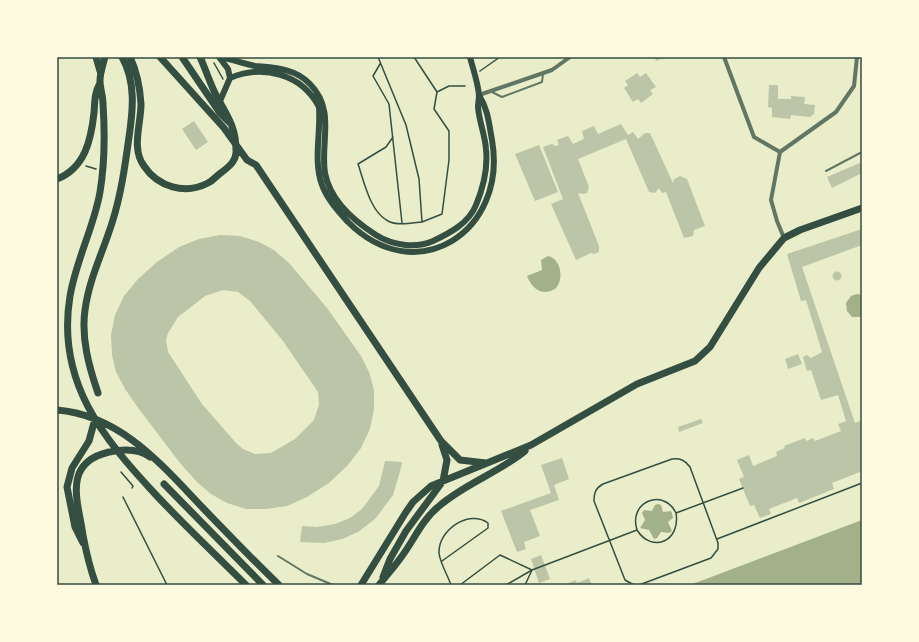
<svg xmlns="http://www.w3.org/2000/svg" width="919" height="642" font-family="'Fira Sans',sans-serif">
  <rect width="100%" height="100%" fill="#e9edc9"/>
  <path fill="#a3b18a" d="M548 256C562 259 564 281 555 289 541 297 532 288 527 276L542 270 541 260Z
    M857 294 862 295V316L860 317H852L847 311 846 303 851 296Z
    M658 504 661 505 663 512 671 511 672 513 673 518 668 522 672 531 669 533 661 532 657 538 654 539 649 530 640 528 645 520 642 513 644 510 652 511 655 505Z
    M862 520V585H690Z"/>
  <path fill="#bcc5a7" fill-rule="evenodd" d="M655 57H667L656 61Z
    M637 73 640 77 646 73 656 87 650 90 653 94 641 103 638 99 633 102 624 88 628 85 625 81Z
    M769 85H778V99H791V96L805 97 804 104 815 105 814 114 810 117 791 115 790 119 772 117V108L768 107Z
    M194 121 208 142 196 150 182 129Z
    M621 124 628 135 633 132 638 139 645 133H650L673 183 674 179 680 176 687 179 705 226 694 230 693 236 684 238 666 192 662 193 659 188 655 193 649 192 626 139 578 159 589 187 587 193 583 194 578 193 599 246V252L594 254 591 253 576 260 551 204 563 199 543 147 552 144 555 146 559 145 557 140 568 136 573 144 584 139 582 131 594 126 598 134Z
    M539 145 558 192 535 201 515 154Z
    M862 162V173L832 188 827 177Z
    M862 229V245L802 267 855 423 862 420V477L860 472 832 483 834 489 799 503 797 498 769 509 771 514 760 518 754 505 750 506 739 479 744 477 737 460 749 455 753 466 777 456 776 452 785 448 784 446 805 438 806 441 813 438 815 441 841 431 838 424 846 421 838 395 821 400 811 370 807 371 803 357 807 355 811 358 822 352 806 300 801 301 787 254Z
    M220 235 240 236 259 242 274 250 289 263 327 308 361 356 369 372 374 390V409L370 429 361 448 348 465 329 483 307 497 287 506 266 509H246L227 503 211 494 197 482 180 463 139 409 125 389 116 372 112 355 111 335 115 315 124 296 138 279 157 262 179 247 199 239ZM223 290 238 292 250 301 283 341 318 392 319 405 314 420 295 439 271 453 255 454 243 449 236 443 202 404 168 352 166 340 168 333 178 317 205 296Z
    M832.5 276a4.5 4.5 0 1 1 9 0a4.5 4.5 0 1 1-9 0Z
    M798 354 802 364 788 369 785 359Z
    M701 419 703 423 679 432 678 427Z
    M562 458 569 479 554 485 559 500 530 510 540 536 524 542 526 549 517 552 501 511 551 493 541 465Z
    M385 461 402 462 401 468 393 495 376 518 358 532 342 539 324 543 300 542 302 526 317 527 335 524 350 518 362 509 379 486Z
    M541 555 550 579 539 583 531 559Z
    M589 578 592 585H568V583L576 580 577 583Z"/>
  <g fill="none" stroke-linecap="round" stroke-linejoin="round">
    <path stroke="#344e41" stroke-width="1.5" d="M378 57 406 125 419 179 422 222C412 223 397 226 388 221 370 212 364 181 358 164L386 147 393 137
      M414 57 437 92 434 109 449 131V160L442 214 422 222
      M214 63 223 79
      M380 64 373 76 389 104 402 223
      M480 71 500 57
      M449 86H465
      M437 92 449 86
      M86 166 96 169
      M121 472 133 486 132 488
      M123 497 167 585
      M676 513 743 488
      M717 539 862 483
      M442 561 488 528V523C469 509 438 530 439 553 440 563 448 576 451 585
      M460 585 500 555 532 570 525 585
      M506 585 532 570 637 530C628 502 663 487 676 513 681 541 652 554 637 530
      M634 585 625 580 594 501C594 492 596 488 603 484L672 459C680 458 685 460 690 467L718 543V549L711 558 639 585"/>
    <path stroke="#617663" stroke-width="2" d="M492 92 502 97 542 82 543 74
      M826 171 862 152
      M278 556 307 574 333 585"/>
    <path stroke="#617663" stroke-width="4" d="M724 57 754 137 780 152
      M479 95 552 70 570 57
      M780 152 836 112 854 86 857 57
      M780 152 771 200 777 221 784 238"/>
    <path stroke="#344e41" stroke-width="6" d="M219 57 228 69 230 78
      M222 57C233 60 244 64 255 66 275 68 295 68 310 84 336 110 320 143 325 173 330 200 354 221 376 235 392 245 415 249 433 241 450 233 469 223 476 205 484 186 488 169 486 149 485 135 479 121 478 107 478 103 479 99 479 95 478 83 473 69 470 57
      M220 101 230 78C263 64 302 74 319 107 321 132 313 161 322 185 327 199 338 211 348 222 417 291 508 231 492 140 489 124 488 109 479 95"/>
    <path stroke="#344e41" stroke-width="7" d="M96 57 100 71
      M105 57C103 65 100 72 100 81 100 88 103 96 103 104 105 134 105 162 100 192 94 227 76 260 70 296 56 381 102 437 156 495 185 526 216 555 246 585
      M130 57C137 72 140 87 141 104 141 124 131 149 144 166 158 187 185 195 208 183 214 180 217 175 222 172 230 166 237 160 236 150 236 124 224 112 214 91 209 80 205 68 200 57
      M160 57 224 128 247 160 256 165 441 441 460 460 486 463
      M182 57 220 113 229 122
      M57 179C85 168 91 140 94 113 95 102 94 94 100 83
      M98 393C89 367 81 338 85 310 89 279 103 252 112 223 121 195 125 166 129 137 133 110 136 82 122 57
      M57 410C120 415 161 464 202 507 227 533 253 560 279 585
      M164 484 263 585
      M83 543 75 527 67 487 72 468 89 441 95 419
      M383 577 390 559 406 531 443 481 447 460 442 445
      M96 585C90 568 86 552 83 535 78 501 62 463 109 452 123 449 138 448 150 457
      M361 585 406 512 413 502 431 486 531 445 637 384 695 361 710 347 759 268 784 238 800 230 862 208
      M379 585C387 575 395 566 402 556 414 540 422 520 438 507 464 484 498 473 525 451"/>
  </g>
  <rect width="919" height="642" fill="none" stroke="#fefae0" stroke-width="116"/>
  <rect x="58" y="58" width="803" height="526" fill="none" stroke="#344e41" stroke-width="1.5"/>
</svg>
